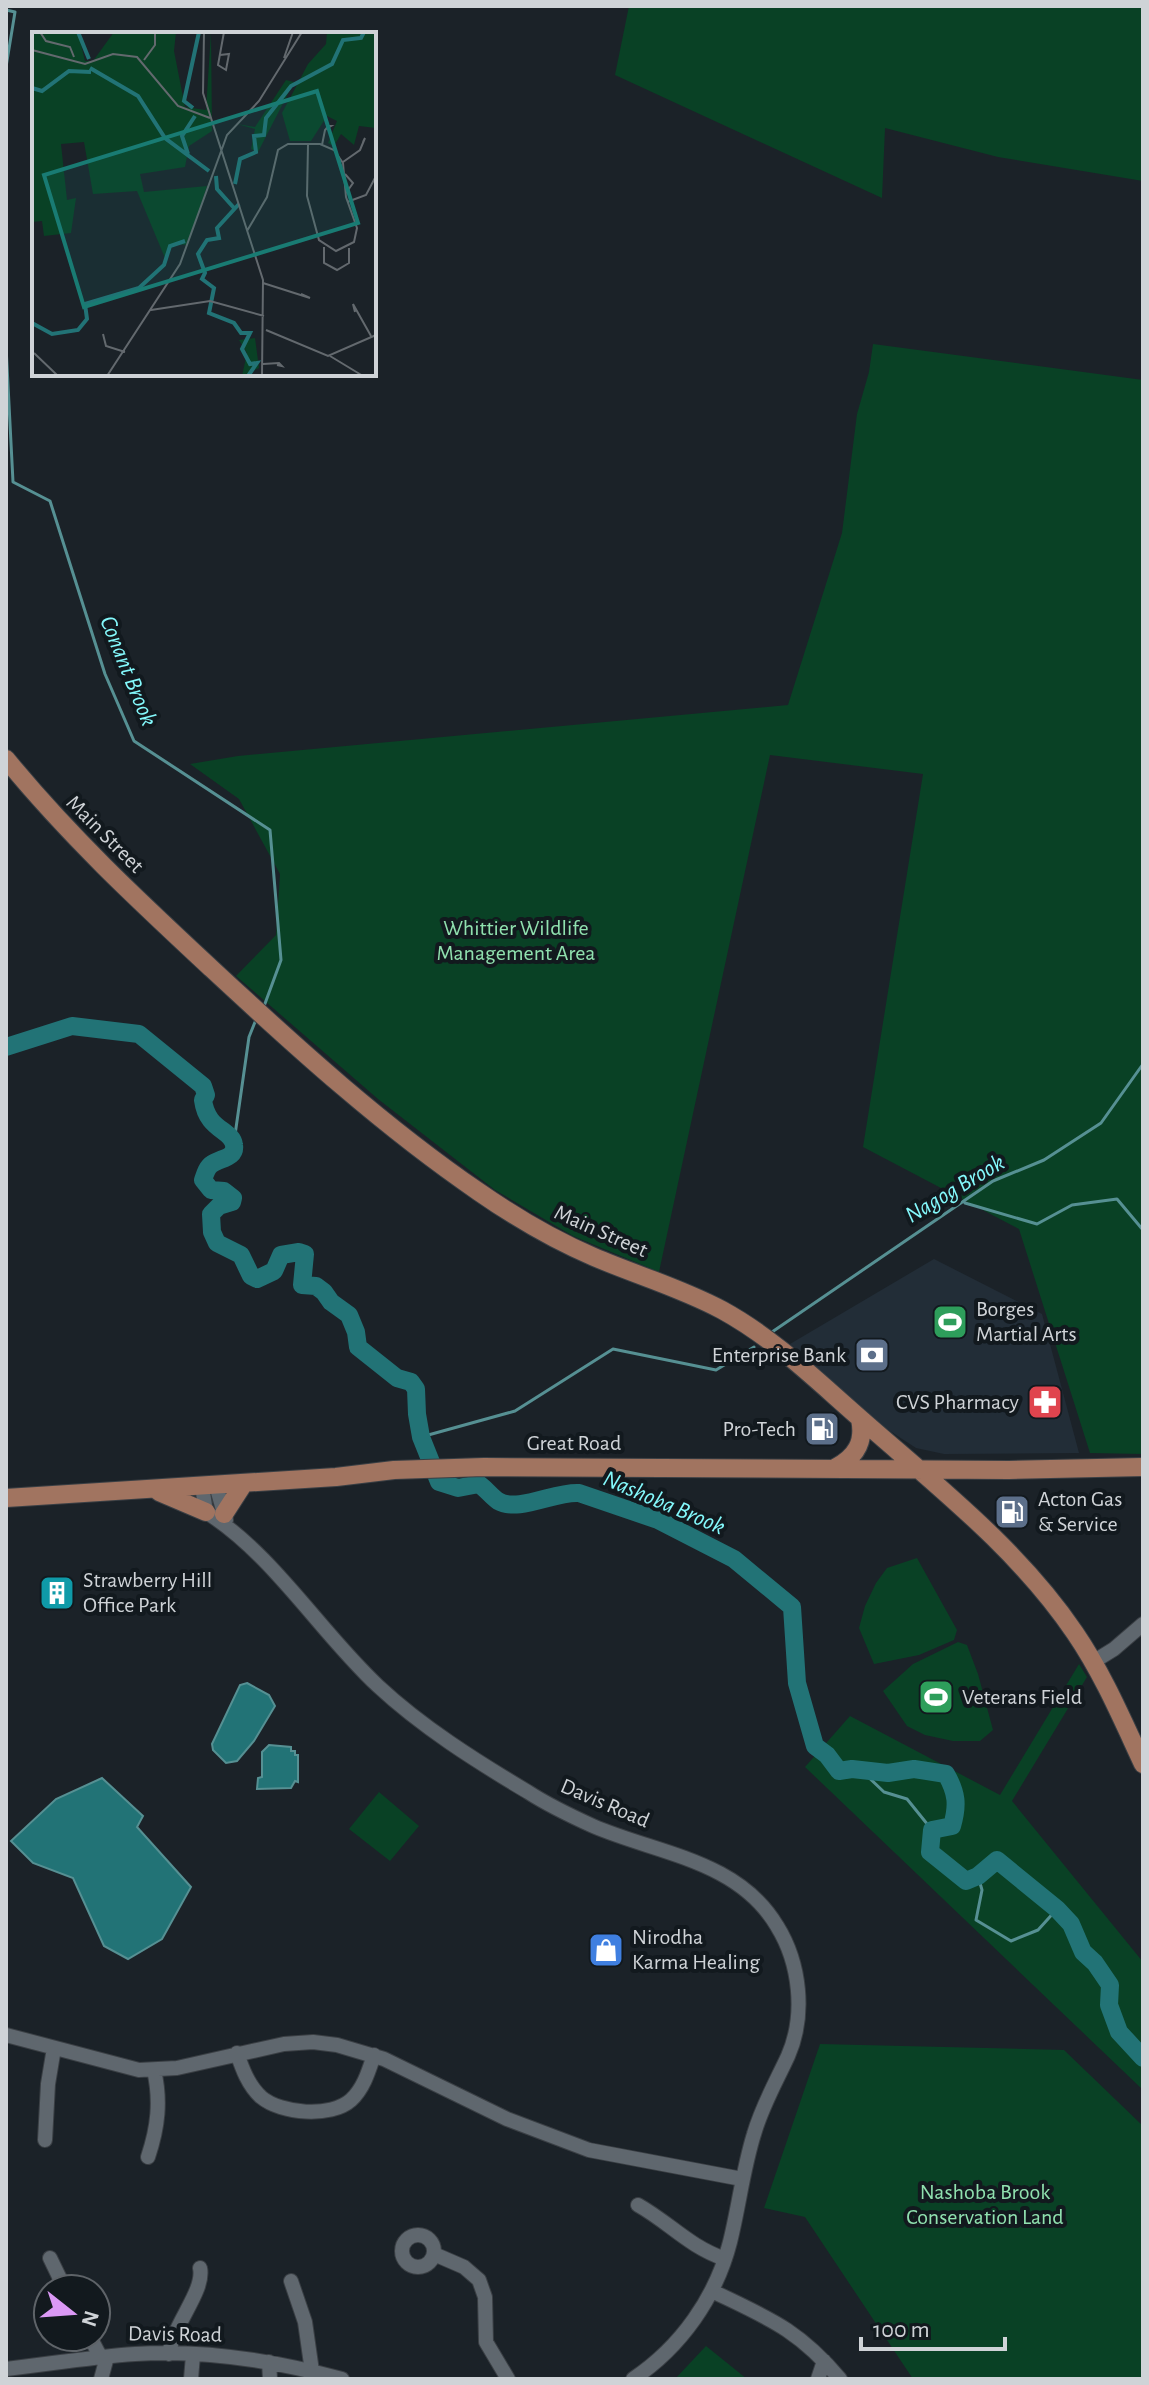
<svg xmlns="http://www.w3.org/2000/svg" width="1149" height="2385" font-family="'Alegreya Sans',sans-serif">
  <rect width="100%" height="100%" fill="#1b2228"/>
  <path fill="#222d37" d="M934 1259 1042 1314 1079 1453 944 1454 916 1448 887 1429 790 1344Z"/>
  <path fill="#094125" d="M629 6H1143V181L998 157 885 128 882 198 615 75Z
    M873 344 1143 380V1454L1090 1453 1019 1229 863 1147 923 774 770 755 659 1272 573 1236 495 1190 378 1099 236 976 276 935 280 874 239 799 190 764 238 756 788 705 842 533 857 414 869 372Z
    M917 1558 957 1630 954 1640 919 1655 874 1664 859 1628 865 1606 876 1583 887 1568Z
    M958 1642 967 1645 978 1674 993 1730 980 1741H953L925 1735 907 1726 883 1691 913 1664Z
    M1079 1664 1087 1677 1012 1801 1143 1962V2090L805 1767 850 1716 1000 1795Z
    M379 1792 419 1826 390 1861 349 1829Z
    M820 2044 1064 2050 1143 2126V2379H913L805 2217 764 2208Z
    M706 2346 747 2379H675Z"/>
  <path fill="#227376" stroke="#569093" stroke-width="2" d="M247 1683 269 1695 275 1706 254 1741 237 1761 226 1763 213 1750 212 1744 240 1685Z
    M269 1745 291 1747V1751H295V1755H298V1782L295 1781 291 1788 257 1789 258 1778 262 1777V1752Z
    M102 1778 143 1816 137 1827 191 1887 162 1939 128 1959 104 1946 73 1878 33 1863 11 1841 56 1799Z"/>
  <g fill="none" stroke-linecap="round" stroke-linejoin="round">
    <path stroke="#569093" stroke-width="3" d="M6 10 15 12 6 67
      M6 346 13 482 50 501 105 674 134 741 270 830 281 960 263 1009
      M234 1142 249 1037 255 1022
      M965 1203 1037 1224 1072 1205 1117 1199 1143 1230
      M772 1332 993 1181 1044 1160 1101 1123 1143 1064
      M421 1437 515 1411 613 1349 716 1370 754 1347
      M863 1772 884 1792 907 1799 932 1830
      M978 1876 982 1890 976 1920 1011 1941 1038 1930 1057 1909"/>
    <path stroke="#227376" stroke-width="18" d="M6 1047 72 1026 139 1034 203 1086 206 1095 203 1100C207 1131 232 1129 234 1145 236 1158 221 1158 212 1164 207 1167 205 1174 203 1180L211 1190 224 1191 233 1198 232 1202 219 1206 211 1214 212 1232 217 1243 241 1255 251 1276 257 1279 274 1271 281 1255 299 1252 305 1254 302 1285 316 1286 324 1292 331 1302 349 1315 356 1332 358 1347 397 1378 411 1382 416 1389 417 1414 421 1437 439 1482 458 1488 479 1484C486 1489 491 1496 498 1501 518 1513 556 1491 579 1493L658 1520 734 1559 792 1607 797 1683 815 1746 827 1755 839 1771 852 1769 888 1773 914 1769 946 1774C957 1793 958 1805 952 1826L932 1830 930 1852 966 1881 978 1876 997 1860 1057 1909 1071 1924 1083 1952 1095 1963 1110 1985 1109 2005 1119 2032 1143 2058"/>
    <defs>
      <path id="minor" d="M216 1485 226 1520
        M202 1486 206 1512C273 1554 320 1632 378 1686 422 1727 476 1761 528 1792 548 1805 571 1816 593 1826 658 1854 738 1860 777 1926 800 1963 806 2015 788 2056 776 2082 762 2106 754 2134 743 2169 739 2206 730 2242 716 2297 681 2347 633 2379
        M1093 1662 1114 1649 1143 1624
        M6 2035 139 2070 177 2068 284 2044 313 2042 337 2045 384 2059 507 2119 589 2150 742 2179
        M237 2053C242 2068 248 2085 261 2097 281 2114 331 2118 351 2100 364 2088 369 2070 374 2055
        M45 2140 48 2084 54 2048
        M148 2157C158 2127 161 2101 154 2070
        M638 2205C670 2223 688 2246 725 2259
        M402 2251a16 16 0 1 1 32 0a16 16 0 1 1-32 0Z
        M434 2254 464 2267 479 2280 485 2297 486 2342 508 2379
        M50 2258 65 2289
        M291 2281 305 2322 312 2371
        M712 2291C768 2318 798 2329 840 2379
        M90 2337 101 2358
        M169 2354C173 2324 205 2291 200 2268
        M269 2362 270 2379
        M6 2369C49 2364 92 2357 135 2354 204 2349 275 2361 342 2379
        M101 2379 107 2357
        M191 2379 193 2355
        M818 2379 824 2361"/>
      <path id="major" d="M6 759C70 837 139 901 212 969 297 1048 384 1127 479 1192 515 1217 554 1240 594 1257 636 1275 681 1288 722 1310 775 1339 817 1381 862 1420 937 1486 1019 1550 1075 1633 1103 1674 1122 1719 1143 1764
        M835 1468C856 1457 865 1442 860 1419
        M159 1492 206 1512
        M6 1498 336 1477 394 1470 484 1467 1009 1470 1143 1467
        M224 1514 244 1483"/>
    </defs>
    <use href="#minor" stroke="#3a3f44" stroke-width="16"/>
    <use href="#major" stroke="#3a3f44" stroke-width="20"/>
    <use href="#minor" stroke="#5f676e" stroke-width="14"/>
    <use href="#major" stroke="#a17460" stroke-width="18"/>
  </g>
  <defs>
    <symbol id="stadium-square" viewBox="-11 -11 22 22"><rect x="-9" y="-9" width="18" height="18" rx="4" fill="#2e9e5b" stroke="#12191e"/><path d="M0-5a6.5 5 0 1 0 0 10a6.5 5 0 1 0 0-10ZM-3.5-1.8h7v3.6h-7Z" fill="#fff"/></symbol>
    <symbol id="bank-square" viewBox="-11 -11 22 22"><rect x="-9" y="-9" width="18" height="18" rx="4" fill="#5c6f8a" stroke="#12191e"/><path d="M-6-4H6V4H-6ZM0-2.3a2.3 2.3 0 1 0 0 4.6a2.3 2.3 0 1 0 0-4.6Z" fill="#fff"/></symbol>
    <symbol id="pharmacy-square" viewBox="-11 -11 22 22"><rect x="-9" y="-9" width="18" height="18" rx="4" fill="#e0444e" stroke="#12191e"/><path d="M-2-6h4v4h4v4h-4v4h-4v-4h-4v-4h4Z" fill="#fff"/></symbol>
    <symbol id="fuel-square" viewBox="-11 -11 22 22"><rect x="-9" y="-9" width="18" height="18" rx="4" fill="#5c6f8a" stroke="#12191e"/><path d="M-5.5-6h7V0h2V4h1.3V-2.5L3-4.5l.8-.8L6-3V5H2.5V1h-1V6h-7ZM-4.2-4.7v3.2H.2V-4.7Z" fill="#fff"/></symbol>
    <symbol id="building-square" viewBox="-11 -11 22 22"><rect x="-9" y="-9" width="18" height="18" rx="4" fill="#0f9aa8" stroke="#12191e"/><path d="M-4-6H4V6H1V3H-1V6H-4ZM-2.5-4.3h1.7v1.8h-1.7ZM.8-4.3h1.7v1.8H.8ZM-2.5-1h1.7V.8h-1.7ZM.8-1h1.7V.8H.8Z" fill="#fff"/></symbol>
    <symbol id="shop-square" viewBox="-11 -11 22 22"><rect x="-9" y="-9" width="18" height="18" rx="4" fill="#3f7fe0" stroke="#12191e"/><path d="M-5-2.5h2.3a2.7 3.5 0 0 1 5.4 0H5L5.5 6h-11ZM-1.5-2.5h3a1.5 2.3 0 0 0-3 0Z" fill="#fff"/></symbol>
  </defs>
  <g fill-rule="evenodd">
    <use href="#stadium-square" x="930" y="1302" width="40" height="40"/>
    <use href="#bank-square" x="852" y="1335" width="40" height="40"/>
    <use href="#pharmacy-square" x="1025" y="1382" width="40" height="40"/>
    <use href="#fuel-square" x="802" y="1409" width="40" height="40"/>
    <use href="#fuel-square" x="992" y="1492" width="40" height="40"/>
    <use href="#building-square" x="37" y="1573" width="40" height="40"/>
    <use href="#stadium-square" x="916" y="1677" width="40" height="40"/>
    <use href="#shop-square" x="586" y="1930" width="40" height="40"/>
  </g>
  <g text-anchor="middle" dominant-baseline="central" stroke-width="8" stroke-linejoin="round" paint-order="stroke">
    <g font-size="22" fill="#cfd3d7" stroke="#12191e">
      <text transform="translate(105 834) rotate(45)">Main Street</text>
      <text transform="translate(601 1231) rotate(24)">Main Street</text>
      <text x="574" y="1443">Great Road</text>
      <text transform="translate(605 1803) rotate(23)">Davis Road</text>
      <text transform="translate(175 2334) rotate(1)">Davis Road</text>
    </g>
    <g font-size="22" fill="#90e1af" stroke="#12191e">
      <text x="516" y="928">Whittier Wildlife<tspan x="516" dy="25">Management Area</tspan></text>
      <text x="985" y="2192">Nashoba Brook<tspan x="985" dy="25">Conservation Land</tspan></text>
    </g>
    <g font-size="22" fill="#cfd3d7" stroke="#12191e" text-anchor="start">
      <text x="976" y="1309">Borges<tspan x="976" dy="25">Martial Arts</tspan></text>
      <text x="846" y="1355" text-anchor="end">Enterprise Bank</text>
      <text x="1019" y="1402" text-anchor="end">CVS Pharmacy</text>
      <text x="796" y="1429" text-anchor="end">Pro-Tech</text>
      <text x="1038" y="1499">Acton Gas<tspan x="1038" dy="25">&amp; Service</tspan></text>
      <text x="83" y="1580">Strawberry Hill<tspan x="83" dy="25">Office Park</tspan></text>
      <text x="962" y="1697">Veterans Field</text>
      <text x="632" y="1937">Nirodha<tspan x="632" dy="25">Karma Healing</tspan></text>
    </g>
    <g font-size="24" font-style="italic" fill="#84f9fc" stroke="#12191e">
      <text transform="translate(128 671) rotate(68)">Conant Brook</text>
      <text transform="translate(955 1189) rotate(-31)">Nagog Brook</text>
      <text transform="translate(664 1503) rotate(23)">Nashoba Brook</text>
    </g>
  </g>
  <g transform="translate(32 32)">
    <rect width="344" height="344" fill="#1b2228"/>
    <path d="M0 0H46L53 29H61L82 0H144L142 19 153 75 174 78 179 0 180 99 157 114 153 135 108 142 112 160 175 154 156 213 142 212 133 226 105 159 61 162 52 110 29 112 35 168 44 166 39 201 12 204 10 189 0 190ZM295 0H344V96L327 94 322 113 309 102 302 114 296 111 305 89 295 84 279 109H258L250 81 276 32 294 12ZM254 48 262 50 226 120 219 117 223 97 205 92 223 95ZM223 306 227 336 210 344 215 321 207 308Z" fill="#094125"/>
    <path fill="none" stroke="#227376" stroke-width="4" d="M46 0 57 27M58 36 106 64 133 106 177 139M0 56 10 59 37 39 59 40M161 76 152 69 167 0M156 122 150 104 163 84M184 144 185 157 202 176M203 152 208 127 224 120 222 104 232 103 234 86 259 54 300 32 311 8 329 6 332 0M207 172 185 196 187 206 175 208 166 222 173 241 170 247 182 256 177 281 202 291 209 301H218L210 317 218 332 225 331 216 344M0 291 20 302 46 298 55 287 53 272 107 256 132 233 138 214 153 209"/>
    <path fill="none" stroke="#63696e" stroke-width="2" d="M8 0 14 9 38 15 42 25M172 0 171 61 231 248 230 344M0 18 53 32 81 22 105 25 146 74 178 86M188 23 197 22 194 38 186 33 192 0M252 26 261 0M112 28 123 13V0M290 113 293 98 294 97 296 94H299L294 97M311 130 328 118 333 106 331 110M313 142 321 151 314 161M315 170 334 163 344 144M215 199 235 165 246 118 256 112H288L302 118 311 131 314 165 325 196 322 210 304 219 287 208 275 164 276 113M292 215V231L305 238 317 231V216M231 251 278 266 269 262M119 278 178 269 232 284M323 280 321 272 339 304M234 298 296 324 344 303M71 302 74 314 93 320M2 321 26 344M298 324 331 344M231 332 247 331 250 334 245 333M75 344 148 232 195 103 227 69 270 0"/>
    <path fill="#197b73" fill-opacity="0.15" stroke="#197b73" stroke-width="4" d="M285 59 326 191 52 275 12 143Z"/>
    <rect width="344" height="344" fill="none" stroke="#cfd3d7" stroke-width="4"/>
  </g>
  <rect width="1149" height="2385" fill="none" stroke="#cfd3d7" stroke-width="16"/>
  <g transform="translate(72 2313) rotate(107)"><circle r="38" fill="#12191e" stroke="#5e6368" stroke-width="2"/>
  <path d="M0-6L14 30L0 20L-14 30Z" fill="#db99f5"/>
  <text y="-12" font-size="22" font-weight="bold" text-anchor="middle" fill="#cfd3d7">N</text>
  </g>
  <path d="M861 2337v12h144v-12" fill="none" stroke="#cfd3d7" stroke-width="4"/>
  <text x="873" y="2337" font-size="24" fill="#cfd3d7" stroke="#12191e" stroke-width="6" paint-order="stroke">100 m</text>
</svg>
